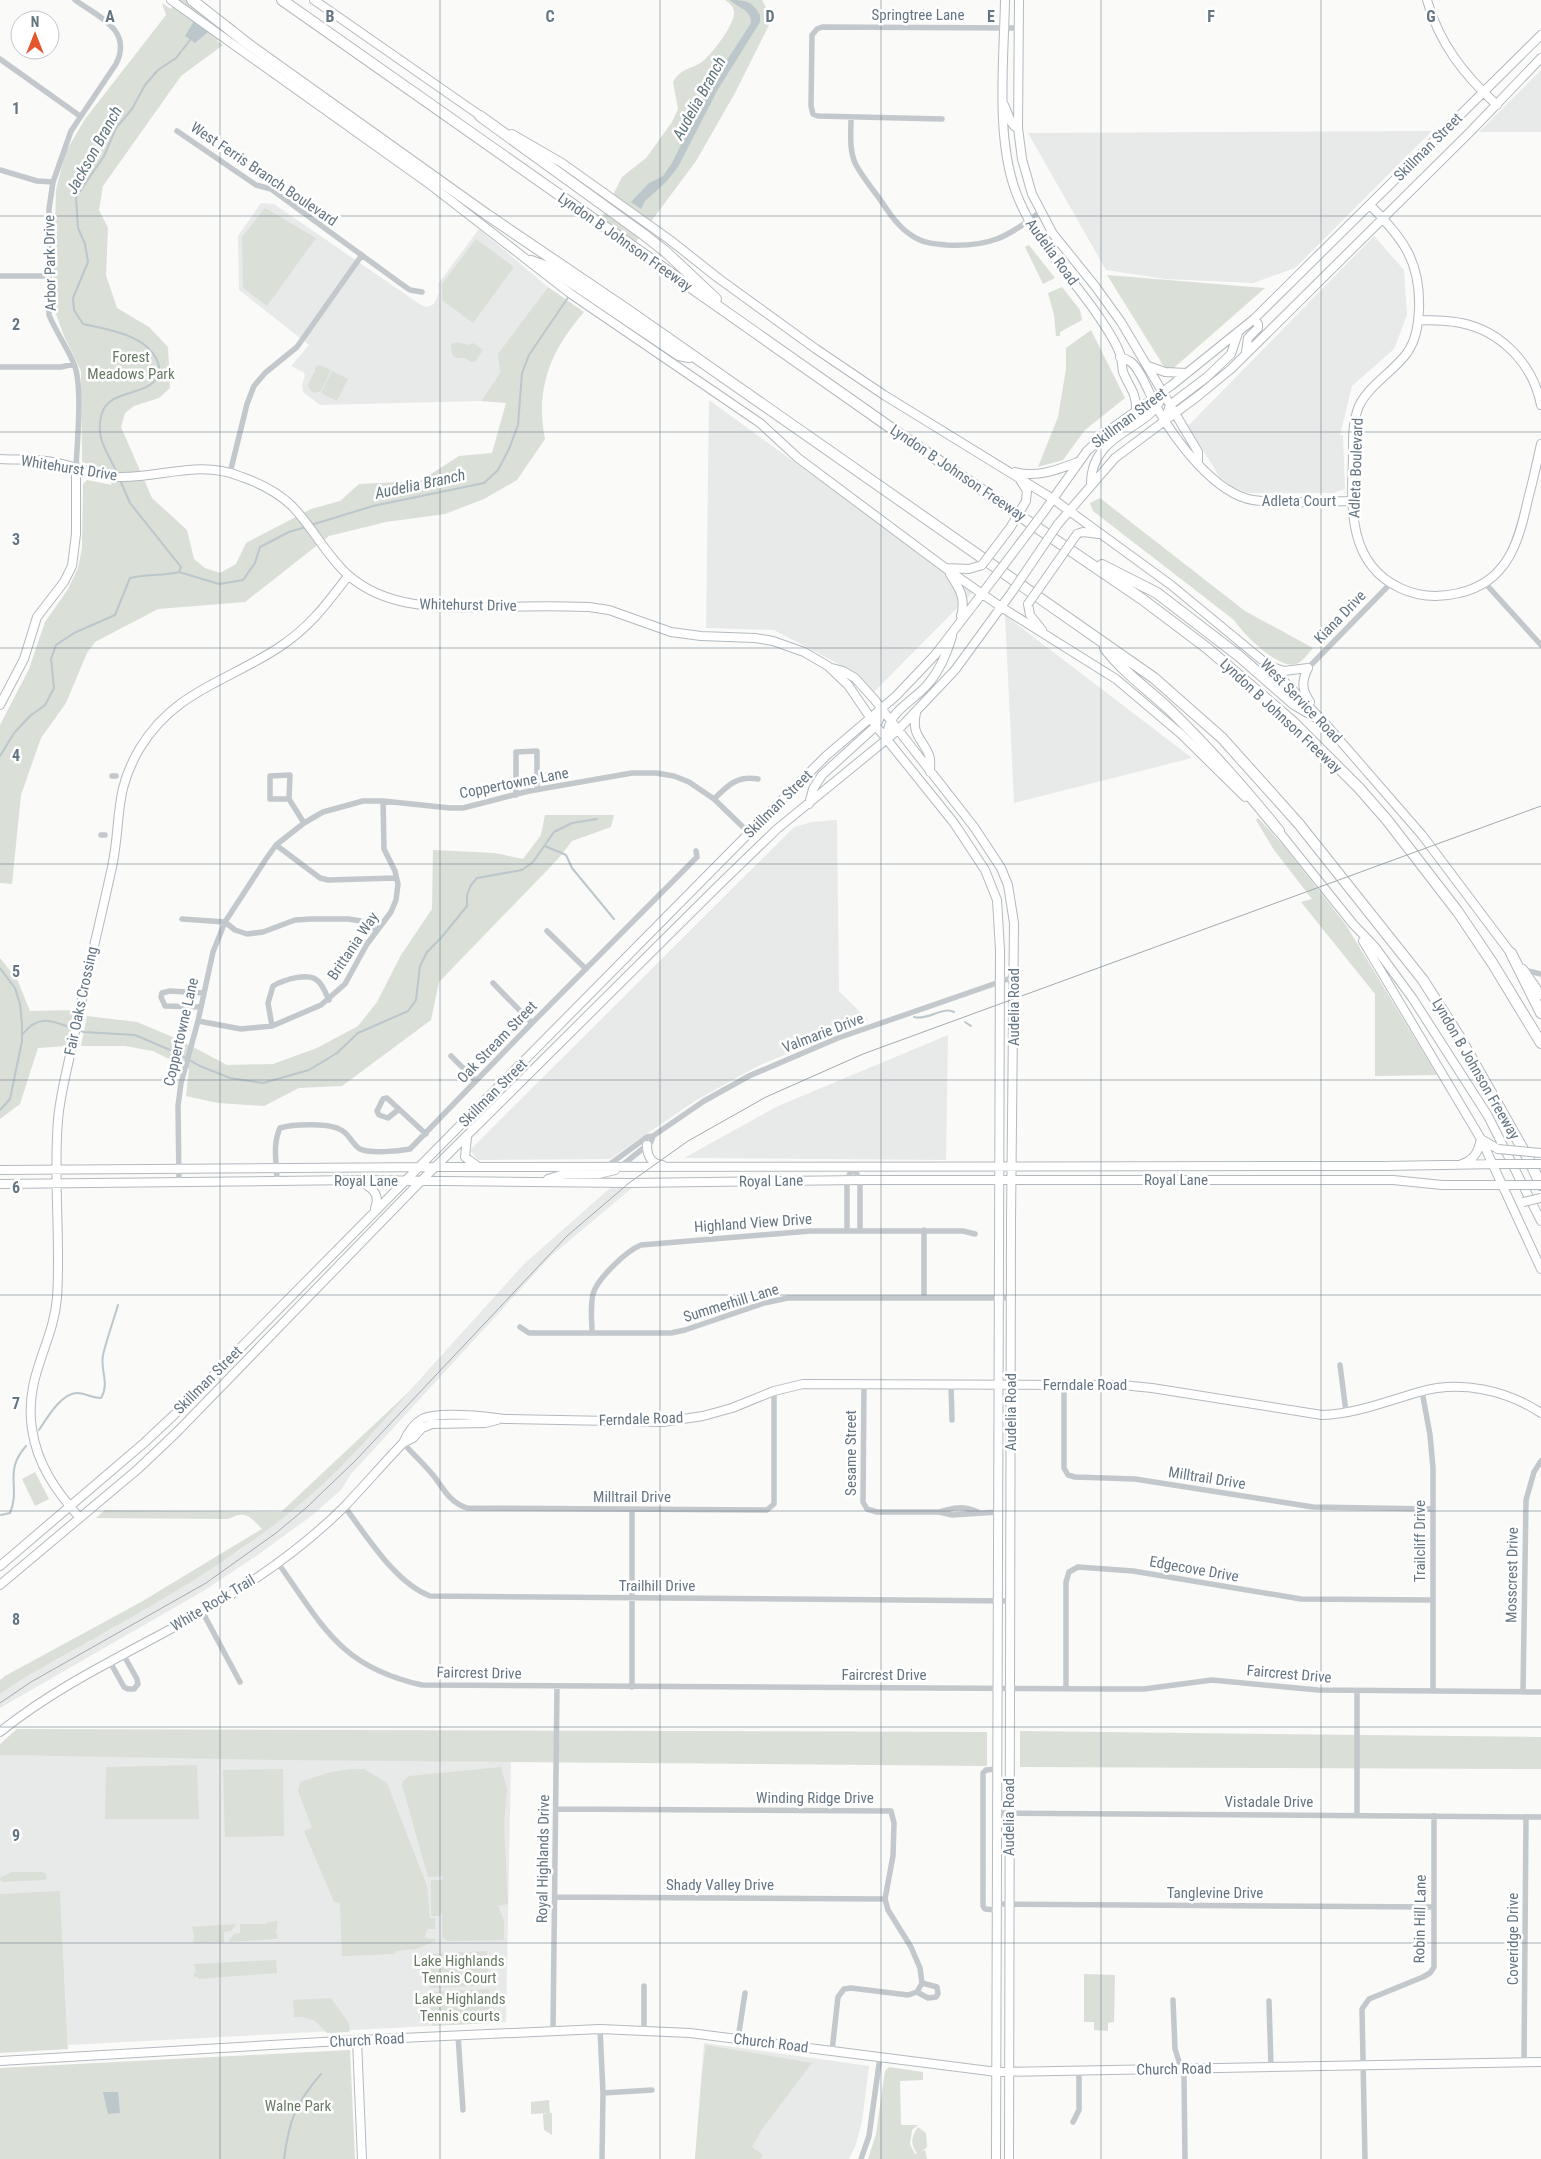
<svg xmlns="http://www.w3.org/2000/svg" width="1541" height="2159" font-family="'Roboto Condensed',sans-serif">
  <rect width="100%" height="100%" fill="#fafaf8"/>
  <path fill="#e8e9e9" d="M1541 70V132H1479Z
    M1432 131 1295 268 1253 283 1165 279 1106 270 1028 133Z
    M261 203 274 204 421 305 427 307 434 304 439 292 438 284 479 229 548 287 499 354 500 373 481 401 320 405 303 392 302 385 305 375 303 372 291 366 309 345 239 290 238 236Z
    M1374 236 1404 270 1407 315 1394 349 1352 386 1340 435H1343L1345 489 1333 493H1248L1232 487 1219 476 1188 426Z
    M709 400 973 592 870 696 850 670 774 630 706 628Z
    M1005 615 1192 758 1014 803Z
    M837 820 839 991 868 1020 758 1066 695 1101 610 1159 478 1160 470 1150 794 827 812 822Z
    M948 1035 946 1160 684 1158 778 1106Z
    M610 1188H632L551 1256 351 1474 341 1490 310 1517 259 1554 205 1590 0 1708V1694L24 1678 132 1617 239 1551 314 1492 356 1450 524 1264Z
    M0 1755 511 1762 506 2022 68 2045 60 1892 0 1894Z
    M704 2043 869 2066 862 2122 855 2147 849 2159H695Z"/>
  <path fill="#dadfd7" d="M178 0H198L236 26 217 41 223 45 181 76 103 186 99 210 108 228 106 275 117 308 149 327 168 347 170 388 159 398 134 406 125 413 121 427 152 498 187 530 194 559 205 568 220 573 236 564 246 543 311 509 340 501 359 484 420 481 459 456 492 453 506 403 481 401 500 373 498 354 548 287 584 312C551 350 535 388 545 439L517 480 484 499 445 514 386 522 329 536 245 602 158 609 95 642 87 653 66 703 41 738 21 795 12 884 0 883V725L29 669 45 622 68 589 78 568 82 548 83 484 87 480 112 485 103 468 82 462 81 371 64 336 53 306 56 190 65 153 85 119 166 15 162 3 171 9Z
    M725 0H762L769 13V25L735 93 696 161 635 243 601 219 622 177 646 158 672 122 678 109 673 82C683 66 690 71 703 61 713 53 735 24 734 12 734 6 729 3 725 0Z
    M265 208 316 238 267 306 243 288 242 237Z
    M476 239 514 267 473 323 442 300V284Z
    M1029 245 1055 278 1043 284 1025 247Z
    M1107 275 1265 288 1168 373Z
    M1062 287 1080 310 1082 320 1060 332V336H1056L1054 315 1048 293Z
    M1091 330 1125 398 1085 430 1063 460 1038 467 1058 417 1066 369V348Z
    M458 342 468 345 473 343 483 350 475 362H471L465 358H456L452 355 451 344Z
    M319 365 331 370 321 391 314 393 310 390 308 385 313 374 315 373V367Z
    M332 371 348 379 337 401 321 393Z
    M1100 498 1245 611 1313 648C1308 653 1303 662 1296 664 1279 670 1243 634 1234 620L1093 511 1090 503Z
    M545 815H614L611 827 572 841 558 859 439 982 431 1020 342 1086 299 1088 264 1106 218 1103 186 1096 189 1069 153 1051 125 1046H81L87 1016 137 1022 180 1040 227 1065 273 1064 317 1048 358 1026 377 1002 401 955 432 909 433 850 495 853 523 859 541 835Z
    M1258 818 1283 845 1346 925 1437 1075 1375 1076V994L1301 902 1312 899 1274 850 1256 820Z
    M0 958 17 979 30 1011 75 1010 67 1046 38 1048 20 1104 0 1119Z
    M412 1389C380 1424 349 1461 313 1493 226 1569 123 1621 24 1678L0 1694V1680L5 1676 141 1602 262 1529C250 1516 245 1510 228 1519L96 1518 105 1510 281 1512Z
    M35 1472 49 1499 35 1506 22 1479Z
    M17 1729 987 1732V1766L284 1760 0 1755V1744Z
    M1020 1731 1541 1737V1769L1020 1767Z
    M197 1765 199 1819H105L106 1767Z
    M501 1767 507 1789 504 1824 508 1904 498 1906 504 1920V1940L447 1941 442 1937V1914L440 1913V1916H431V1880H442L443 1876 428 1877 402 1785 403 1781 409 1776Z
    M283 1769 284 1836 225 1837 223 1770Z
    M350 1769H364L387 1783 427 1886 430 1918H435V1929H427L425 1938 435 1939V1941L416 1949 396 1951 395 1954 342 1956 340 1903 334 1902 304 1831 312 1828 298 1791 300 1782 331 1772Z
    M12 1872H42L46 1874 47 1878 45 1880 3 1882 0 1880 1 1877Z
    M60 1891 68 2049 0 2053V1894Z
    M278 1921 276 1932 278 1937 275 1939 228 1942 234 1934 240 1933V1924H267V1922Z
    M236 1924 231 1931 224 1932V1942L193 1943 194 1936 192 1927Z
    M487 1951 489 1985 430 1988 429 1954Z
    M276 1960 277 1973 198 1979V1977H194V1973H196L194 1964Z
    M1084 1974 1115 1975 1114 2022 1108 2023V2031L1094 2030V2022H1084Z
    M489 1989 491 2023 432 2026 430 1992Z
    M331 1998 348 2022 350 2029 349 2032 327 2033C315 2020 312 2017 294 2017L293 2000Z
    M706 2045 812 2063 762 2129 752 2147 763 2155 760 2159H695L702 2072Z
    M350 2050 355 2159H0V2068Z
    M889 2067 923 2072V2080L900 2081 901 2125H918L912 2130 910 2144 915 2154 917 2153C910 2144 911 2137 918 2127L926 2133 927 2147 921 2152 925 2150 927 2159H868L876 2134 885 2071Z
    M549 2100 550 2113H552V2135L544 2130 543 2114 549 2113 531 2114V2102Z"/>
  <path fill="#bbc7cb" d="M730 0C745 0 752 1 760 15V22L717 91 678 167 666 182 645 201 641 209 631 202 649 183 663 176 672 163 709 88 751 23C752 10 738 8 730 0Z
    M197 16 214 27 195 43 185 36Z
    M103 2092H118L120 2113 108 2114Z"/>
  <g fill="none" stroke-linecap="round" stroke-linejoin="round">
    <path stroke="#bbc7cb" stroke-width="2" d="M117 473C108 452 94 438 102 413 110 389 145 397 158 377 160 374 159 370 159 366 151 335 109 330 83 324L74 310 73 298 88 262 85 244 78 228 76 197 104 156 116 128 132 109 145 85 158 70 176 58 191 39
      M311 525 373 506 484 483 498 470 509 449 518 425 522 373 529 355 569 296
      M179 572 219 584 243 580 255 563 260 547 289 532 306 527
      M0 756 14 733 30 716 45 705 54 688 51 659 56 645 74 633 115 615 130 578C147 574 163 576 179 572L181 567 130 503 120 480
      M545 846 566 855 572 868 614 919
      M0 968 15 988 20 1004 22 1024V1041L10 1099 0 1110
      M914 1017C928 1021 942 1006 954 1012
      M965 1022 971 1026
      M77 1030 84 1032 135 1035 175 1052 200 1066 230 1078 263 1083 309 1070 337 1053 358 1033 408 1011 416 1000 420 966 427 952 441 938 467 906V895L471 885 477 878 522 870 533 862 554 832 572 823 597 819
      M22 1035C38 1014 51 1020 72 1028
      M39 1430C47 1418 62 1392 78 1393 87 1394 92 1398 101 1398 110 1383 100 1371 103 1355 107 1338 113 1322 118 1305
      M1 1515 10 1513C21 1487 3 1472 26 1446
      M284 2159C289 2121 295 2104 321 2074"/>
    <defs>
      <path id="secondary" d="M171 0 432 186 571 294 760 423 798 458 948 570 1001 607 1116 679 1181 734 1245 797
        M314 0 485 119
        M1005 0C1004 60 995 140 1017 195 1036 244 1071 275 1099 317 1107 329 1117 343 1121 357 1122 362 1122 367 1123 372 1129 387 1137 393 1136 411
        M1019 0 1018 128 1022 159 1032 194 1053 234 1095 286 1121 322 1198 452V463
        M1427 0C1439 43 1464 75 1497 105
        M1004 105C1008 112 1010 126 1018 128
        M512 134 562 163 670 240 718 278 816 349 884 395 1053 499 1171 585 1268 665 1323 721 1422 835 1513 956
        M1370 205C1403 239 1421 261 1419 310 1418 326 1416 340 1407 353 1393 372 1369 385 1359 406 1352 423 1353 441 1353 459 1351 507 1348 564 1400 588 1419 597 1439 598 1459 593 1508 582 1519 541 1528 499 1533 481 1537 462 1541 444
        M1418 320C1433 320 1447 320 1461 323 1501 331 1533 364 1541 405
        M1246 352 1248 338 1258 328V324L1254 319
        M1120 357C1124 358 1128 360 1131 362 1141 370 1150 396 1157 408 1175 440 1215 494 1253 500 1282 505 1323 501 1353 501
        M1148 366 1165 372 1187 373
        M1165 420 1170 405 1207 377 1231 354 1238 333
        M0 459C18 460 35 459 53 462 75 466 96 476 119 477 162 478 199 459 242 477 259 483 277 492 291 505 312 526 325 554 348 575 390 612 449 607 502 607 531 606 560 606 589 607L609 610 671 632 701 636 755 638 773 641 804 652 828 666 848 685 876 726 954 823 985 870 997 900 1000 950 996 2159
        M1015 472C1037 478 1057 470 1078 462
        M1019 478 1027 491 1026 501
        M1091 483C1092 429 1156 430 1163 392
        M1043 513 1087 451 1111 429 1172 385 1254 319 1541 35
        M1058 524 1115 458 1198 396 1231 369 1471 131 1541 58
        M1077 534 1083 532 1099 534
        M946 568 969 569 982 565
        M950 574C960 589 966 599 961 616
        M1028 604 1030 615 1042 630
        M1272 667 1284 671 1308 668
        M832 668 843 671 855 678 874 699 974 827 1001 868 1008 885 1014 923 1011 1222 1009 2159
        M1308 668C1301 682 1302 690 1310 702
        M0 705 24 659 37 617 64 582 72 566 76 534V468
        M916 713C911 735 922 738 929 755 931 760 930 766 930 772
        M887 740C886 711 911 704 928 684 940 670 947 653 952 636
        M809 804 813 789 822 775 876 726 880 717 881 708
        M1276 828 1353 924 1375 947 1413 999 1488 1116 1541 1221
        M1363 941 1481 1139 1541 1269
        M1523 969 1541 995
        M467 1137 465 1157 477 1166
        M647 1145C647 1155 651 1164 662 1165
        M1462 1164C1475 1159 1478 1152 1481 1139L1498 1149
        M0 1170 436 1167 1385 1166 1500 1164
        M548 1179 564 1174H599L615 1170
        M360 1181C371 1187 381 1194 375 1208
        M0 1184 358 1180 629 1183 860 1180H1393L1442 1185H1510
        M403 1443 413 1438 422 1428 432 1424 485 1423 497 1420
        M79 1517C56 1491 37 1464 32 1429 24 1376 53 1345 57 1298 61 1239 53 1179 58 1120 60 1095 67 1070 72 1046 84 986 99 927 112 867 122 820 113 793 140 748 175 691 226 682 278 648 309 628 326 605 348 576
        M0 1566 144 1443 175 1414 750 832 826 756 896 696 935 655 994 578
        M0 1585 138 1469 177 1432 421 1181 719 885 777 829 898 730 955 670 1012 592
        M0 1732C73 1673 162 1639 240 1589 277 1565 313 1538 344 1507 364 1486 383 1464 403 1443 407 1434 413 1424 422 1419 437 1411 487 1416 504 1419L663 1422 703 1416 732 1408 774 1391 803 1384 1122 1385 1152 1388 1322 1415C1356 1414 1387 1401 1419 1392 1461 1380 1506 1390 1541 1413
        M357 2040 362 2159
        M0 2061 357 2040 600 2029 690 2033 997 2072 1541 2062"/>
      <path id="highway" d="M192 0 248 44 486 214 629 311 1154 678 1222 738 1299 824 1423 980 1460 1038 1529 1160 1541 1185
        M282 0 901 435 1142 599 1207 648 1293 722 1359 788 1387 820 1458 912 1493 964 1541 1043
        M480 116 643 234 666 252 716 299
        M531 261 550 268 679 355 689 357
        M1102 565 1157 593 1239 656 1294 704 1323 721
        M1105 648C1124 673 1149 690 1171 711 1210 749 1245 789 1279 831
        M1511 953 1541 1013"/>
    </defs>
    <use href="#secondary" stroke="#b3babf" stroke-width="10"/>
    <use href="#highway" stroke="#b4b9bd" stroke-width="12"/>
    <path stroke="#c3c8cc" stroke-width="5.5" d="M75 0C99 17 133 30 116 64L71 131 53 182 49 209V315C56 332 67 347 74 364 83 385 77 443 76 468
      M0 59 80 116
      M851 118C851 133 849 149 855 163 861 175 871 187 879 198 888 211 897 226 911 235 922 243 934 244 947 245 989 247 1007 238 1040 212
      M942 119 818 116 813 114 811 106 812 35 817 29 822 27 1018 28
      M177 131 256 185 271 189 400 283 410 290 422 292
      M0 170 37 181 53 182
      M0 276H48
      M0 367H61L74 364
      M230 473 247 404 254 386 265 373 297 347 362 255
      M1485 583 1541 645
      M1308 668 1391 583
      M112 776H116
      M516 795V752L537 751V790
      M289 799 290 775 270 776V799H289L304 823
      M714 799C728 785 738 775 758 779
      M101 835H105
      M276 845 320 878 328 880 396 878
      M182 919 225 922 235 930 247 934 263 932 295 920 311 919H348L361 921 376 930
      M547 931 586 969
      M1524 970 1541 974
      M493 983 532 1023
      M201 1007 165 1006 161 997 162 993 170 991 204 993
      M198 1021 241 1029 272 1026 321 1005 345 984 367 944 391 912 396 900 398 884 395 871 384 849 383 801
      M272 1026 268 1003 273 986C283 980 310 971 319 982 323 986 326 994 329 1000
      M451 1056 476 1081
      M399 1109 388 1118 379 1115 377 1111 383 1099 387 1098 426 1134
      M606 1167 647 1137 653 1136 704 1101 749 1076 838 1038 1014 977
      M620 1167 651 1142 653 1136
      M853 1167 860 1180V1231
      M277 1182C277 1164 272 1145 280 1128 293 1124 333 1122 344 1132 350 1136 353 1145 360 1149 370 1154 399 1151 410 1149L532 1023 697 857 696 851
      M179 1183 178 1106 181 1083 198 1021 213 952 225 922 266 859 276 845 304 823 323 812 363 801H383L450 808H463L529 791 632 773H656L674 776 689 782 714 799 744 828 750 832
      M924 1230V1297
      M847 1231V1180L853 1167
      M520 1327 529 1333H671L685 1330 764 1303 788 1298H1011
      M592 1333C592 1321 590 1307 593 1294 597 1279 626 1251 641 1245L810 1231H963L975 1234
      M1340 1365 1346 1412
      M864 1384 863 1502 867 1509 877 1512H939L952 1515 998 1512
      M951 1384 952 1420
      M1064 1385V1468L1068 1475 1075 1477 1135 1479 1313 1507 1432 1509
      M1422 1391 1430 1435 1433 1468V1691
      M403 1443C413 1454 424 1464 433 1475 444 1489 449 1502 467 1508L767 1510 774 1504V1391
      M344 1506C367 1536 395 1583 430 1596L1011 1601
      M939 1512C954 1507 964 1506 978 1512
      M278 1563C323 1626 340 1667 422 1685L1109 1689H1144L1212 1680 1318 1690 1541 1692
      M202 1611 240 1682
      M110 1662 124 1687 128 1689H134L138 1684 137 1679 123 1654
      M632 1687V1510
      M1066 1689V1582L1069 1572 1078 1567 1133 1571 1301 1599 1433 1600
      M1523 1692 1526 1500 1534 1472 1541 1461
      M996 1769 986 1770 983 1773V1906L985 1909 996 1910
      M556 1809 891 1811 894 1823 893 1856 885 1899 888 1910 911 1947 920 1968 922 1983 917 1992 908 1995 851 1988 844 1989 838 1997 832 2051
      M997 1813 1541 1817
      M1357 1815V1691
      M555 1897 885 1899
      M996 1904 1433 1907
      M644 1986V2029
      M917 1992 928 1998 936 1997 938 1994 937 1987 922 1983
      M1173 2000 1175 2049 1184 2077 1185 2159
      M1269 2001 1271 2067
      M600 2029 603 2093 602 2159
      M553 2031 557 1687
      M458 2035 463 2110
      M738 2039 745 1993
      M1524 2062 1526 1817
      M603 2093 652 2090
      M1073 2122 1079 2110V2071
      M861 2159 869 2136 880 2057
      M1365 2159 1362 2009 1369 1999 1423 1977 1430 1973 1434 1967V1816"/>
    <use href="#secondary" stroke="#fff" stroke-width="8"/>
    <use href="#highway" stroke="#fff" stroke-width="10"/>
    <path stroke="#a2aab0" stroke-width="1" d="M0 1703 31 1682 206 1583 276 1533 306 1508 355 1461 567 1236 629 1183 688 1141 766 1097 863 1054 1541 806"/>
    <defs>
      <path id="secondary-bridge" d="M982 565 1010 528 1026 501
        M994 578 1043 513
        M1012 592 1058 524
        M1028 604 1077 534
        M1498 1149 1541 1153
        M1500 1164H1541
        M1510 1185H1541
        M1523 1202 1541 1198"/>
    </defs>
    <use href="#secondary-bridge" stroke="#b3babf" stroke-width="10" stroke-linecap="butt"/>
    <use href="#secondary-bridge" stroke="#fff" stroke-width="8"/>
  </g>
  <path fill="none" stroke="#657683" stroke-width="1" stroke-opacity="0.55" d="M220 0V2159M440 0V2159M660 0V2159M881 0V2159M1101 0V2159M1321 0V2159M0 216H1541M0 432H1541M0 648H1541M0 864H1541M0 1080H1541M0 1295H1541M0 1511H1541M0 1727H1541M0 1943H1541"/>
  <g text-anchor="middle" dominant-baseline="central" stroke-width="5" stroke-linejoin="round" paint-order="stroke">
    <g font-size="15" fill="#657683" stroke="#fff">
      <text x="918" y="15">Springtree Lane</text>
      <text transform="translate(1428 147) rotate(-45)">Skillman Street</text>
      <text transform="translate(264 174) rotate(34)">West Ferris Branch Boulevard</text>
      <text transform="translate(625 242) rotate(35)">Lyndon B Johnson Freeway</text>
      <text transform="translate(1052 252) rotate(54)">Audelia Road</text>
      <text transform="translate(50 263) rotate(-91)">Arbor Park Drive</text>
      <text transform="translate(1129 418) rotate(-37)">Skillman Street</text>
      <text transform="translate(69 468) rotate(9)">Whitehurst Drive</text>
      <text transform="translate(1356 468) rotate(-88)">Adleta Boulevard</text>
      <text transform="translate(958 473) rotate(34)">Lyndon B Johnson Freeway</text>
      <text x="1299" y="501">Adleta Court</text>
      <text transform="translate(468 605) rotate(1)">Whitehurst Drive</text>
      <text transform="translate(1340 617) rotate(-46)">Kiana Drive</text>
      <text transform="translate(1301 701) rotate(46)">West Service Road</text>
      <text transform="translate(1281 716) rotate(43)">Lyndon B Johnson Freeway</text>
      <text transform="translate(514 783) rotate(-11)">Coppertowne Lane</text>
      <text transform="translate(778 804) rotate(-45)">Skillman Street</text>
      <text transform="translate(353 946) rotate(-56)">Brittania Way</text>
      <text transform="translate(81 1001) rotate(-78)">Fair Oaks Crossing</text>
      <text transform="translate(1014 1007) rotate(-90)">Audelia Road</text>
      <text transform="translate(181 1032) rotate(-77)">Coppertowne Lane</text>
      <text transform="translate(823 1033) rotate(-21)">Valmarie Drive</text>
      <text transform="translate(497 1042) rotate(-46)">Oak Stream Street</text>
      <text transform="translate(1476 1069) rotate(60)">Lyndon B Johnson Freeway</text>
      <text transform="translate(493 1093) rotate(-45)">Skillman Street</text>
      <text x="1176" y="1180">Royal Lane</text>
      <text x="366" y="1181">Royal Lane</text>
      <text transform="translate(771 1181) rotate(-1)">Royal Lane</text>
      <text transform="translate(753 1223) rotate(-4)">Highland View Drive</text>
      <text transform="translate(731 1303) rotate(-17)">Summerhill Lane</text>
      <text transform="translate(208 1380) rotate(-45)">Skillman Street</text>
      <text x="1085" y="1385">Ferndale Road</text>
      <text transform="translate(1011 1412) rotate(-90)">Audelia Road</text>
      <text transform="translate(641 1419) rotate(-2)">Ferndale Road</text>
      <text transform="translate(851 1453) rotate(-90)">Sesame Street</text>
      <text transform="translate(1207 1478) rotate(9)">Milltrail Drive</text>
      <text x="632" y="1497">Milltrail Drive</text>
      <text transform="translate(1420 1541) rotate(-90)">Trailcliff Drive</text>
      <text transform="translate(1194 1569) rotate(10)">Edgecove Drive</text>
      <text transform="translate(1512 1575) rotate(-89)">Mosscrest Drive</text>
      <text x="657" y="1586">Trailhill Drive</text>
      <text transform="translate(213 1603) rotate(-31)">White Rock Trail</text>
      <text transform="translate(479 1673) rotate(1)">Faircrest Drive</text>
      <text transform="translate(1289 1674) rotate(5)">Faircrest Drive</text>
      <text x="884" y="1675">Faircrest Drive</text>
      <text x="815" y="1798">Winding Ridge Drive</text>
      <text x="1269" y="1802">Vistadale Drive</text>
      <text transform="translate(1009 1817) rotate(-90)">Audelia Road</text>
      <text transform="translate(543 1859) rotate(-89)">Royal Highlands Drive</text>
      <text x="720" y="1885">Shady Valley Drive</text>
      <text x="1215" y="1893">Tanglevine Drive</text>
      <text transform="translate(1420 1919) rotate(-89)">Robin Hill Lane</text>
      <text transform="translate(1513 1939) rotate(-90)">Coveridge Drive</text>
      <text transform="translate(367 2040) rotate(-3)">Church Road</text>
      <text transform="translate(771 2043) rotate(7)">Church Road</text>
      <text transform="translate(1174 2069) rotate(-1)">Church Road</text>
    </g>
    <g font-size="15" fill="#687a64" stroke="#fff">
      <text x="131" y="357">Forest<tspan x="131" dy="17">Meadows Park</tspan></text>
      <text x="459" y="1961">Lake Highlands<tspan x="459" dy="17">Tennis Court</tspan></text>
      <text x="460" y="1999">Lake Highlands<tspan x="460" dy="17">Tennis courts</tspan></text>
      <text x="298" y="2106">Walne Park</text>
    </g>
    <g font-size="16" font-style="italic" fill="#60757c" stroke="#fff">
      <text transform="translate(699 98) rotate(-61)">Audelia Branch</text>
      <text transform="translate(94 150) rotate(-61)">Jackson Branch</text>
      <text transform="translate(420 484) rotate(-12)">Audelia Branch</text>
    </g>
  </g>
  <g font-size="16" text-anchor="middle" font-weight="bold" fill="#657683" stroke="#fff" stroke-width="5" stroke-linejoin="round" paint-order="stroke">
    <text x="110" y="22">A</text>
    <text x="330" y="22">B</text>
    <text x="550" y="22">C</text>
    <text x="770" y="22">D</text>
    <text x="991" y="22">E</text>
    <text x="1211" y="22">F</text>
    <text x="1431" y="22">G</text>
    <text x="16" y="114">1</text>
    <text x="16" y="330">2</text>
    <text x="16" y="545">3</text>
    <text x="16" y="761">4</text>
    <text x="16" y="977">5</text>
    <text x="16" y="1193">6</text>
    <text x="16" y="1409">7</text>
    <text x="16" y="1625">8</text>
    <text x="16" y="1841">9</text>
  </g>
  <g transform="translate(35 35)"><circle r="24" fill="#ffffff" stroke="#c1c8cd"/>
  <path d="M0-4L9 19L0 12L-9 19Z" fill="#e4572e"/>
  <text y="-8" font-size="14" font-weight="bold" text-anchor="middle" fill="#657683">N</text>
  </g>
</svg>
